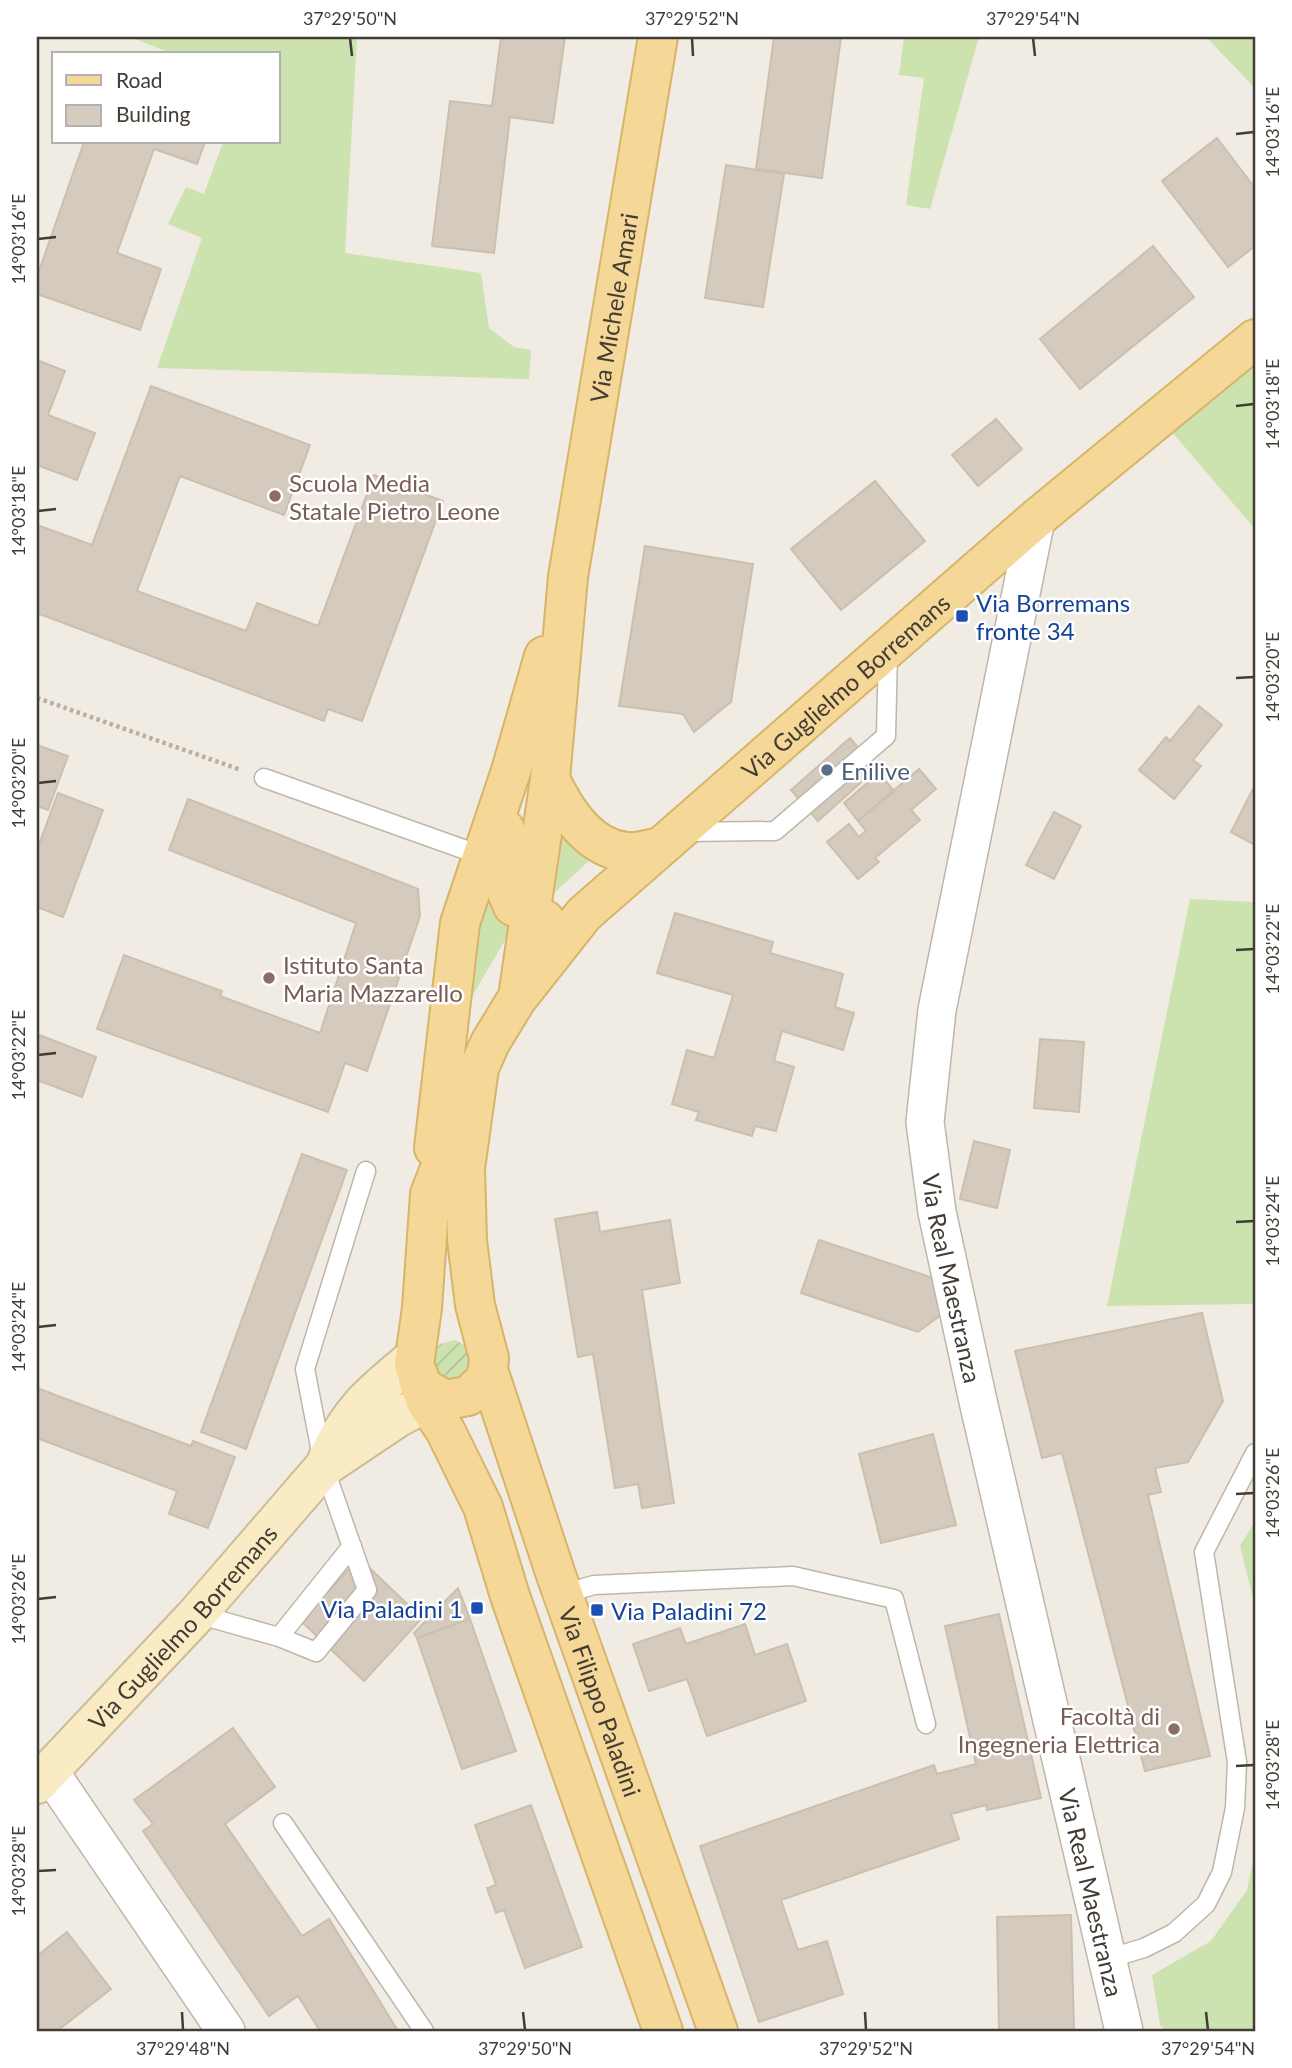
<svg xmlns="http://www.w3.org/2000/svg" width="1292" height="2068" font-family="Lato,sans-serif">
  <defs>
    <pattern id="garden-furrows" width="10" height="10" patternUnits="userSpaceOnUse" patternTransform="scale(1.75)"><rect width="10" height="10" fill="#cce2af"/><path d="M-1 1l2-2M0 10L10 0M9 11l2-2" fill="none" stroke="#b0c397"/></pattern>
  </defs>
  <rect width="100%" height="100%" fill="#f0ece4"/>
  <path fill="#cce2af" d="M130 37H357L345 253 481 273 489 328 514 347 531 350 529 379 157 368 202 238 168 224 186 187 204 194 223 142H278V54H173Z
    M904 37H979L930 209 906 205 924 78 899 75Z
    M1206 37H1255V88Z
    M1255 354V529L1165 424Z
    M559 833 591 859 555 892 548 888Z
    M486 893 511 930 470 1000 473 946Z
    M1190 899 1255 902V1304L1107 1306Z
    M1255 1521V1606L1240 1546Z
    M1255 1852V2031H1166L1160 2025 1152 1975 1211 1941 1247 1890Z"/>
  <path fill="url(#garden-furrows)" d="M454 1340 467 1346 473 1367 458 1382 437 1377 432 1356 440 1344Z"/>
  <path fill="#d4cabd" stroke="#cbbfae" stroke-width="2" d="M501 37H565L553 123 510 117 494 253 432 246 450 101 492 106Z
    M774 37H841L822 178 756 169Z
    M1217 138 1255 188V246L1228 267 1162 181Z
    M84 142H205L197 164 154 149 117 253 161 269 140 330 37 294V277Z
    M726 165 784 174 763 307 705 298Z
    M1153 246 1194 297 1080 389 1040 339Z
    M37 360 65 371 48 415 95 433 77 480 37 465Z
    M151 386 310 445 284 515 180 476 137 591 246 631 257 603 318 626 374 475 443 501 362 721 328 709 324 721 37 613V525L92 545Z
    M996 419 1022 449 978 486 952 455Z
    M875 481 925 541 841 610 791 549Z
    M645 546 753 564 731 702 694 732 683 714 619 706Z
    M1199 706 1222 725 1193 760 1201 766 1174 799 1139 770 1166 737 1170 741Z
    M850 738 876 769 818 821 791 790Z
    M37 745 68 756 48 810 37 806Z
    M919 769 936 789 911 810 920 820 875 858 879 862 858 879 827 842 849 824 859 837 866 831 858 821Z
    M879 773 894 791 858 821 844 803Z
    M1255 785V845L1231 832Z
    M58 793 103 810 63 917 37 907V850Z
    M188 799 418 889 420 916 367 1071 345 1063 328 1112 97 1029 124 955 222 991 220 996 320 1033 356 923 169 850Z
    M1054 812 1081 826 1054 879 1026 865Z
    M675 913 773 942 770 953 843 974 835 1007 854 1013 843 1050 782 1031 774 1061 794 1067 776 1131 755 1126 752 1136 696 1120 699 1112 672 1104 687 1050 714 1058 733 995 657 973Z
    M37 1034 96 1057 82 1097 37 1080Z
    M1040 1039 1084 1042 1079 1112 1034 1108Z
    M974 1141 1010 1150 997 1208 960 1199Z
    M302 1154 347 1170 246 1449 201 1432Z
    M597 1212 600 1232 670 1220 680 1283 642 1290 674 1503 642 1508 638 1484 615 1488 593 1354 578 1357 555 1219Z
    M819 1240 936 1279 945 1312 918 1332 801 1293Z
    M1202 1313 1223 1401 1188 1462 1155 1468 1161 1492 1148 1495 1210 1756 1145 1771 1062 1453 1042 1458 1015 1351Z
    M37 1388 191 1446 193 1441 235 1457 208 1528 169 1514 177 1491 37 1438Z
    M933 1434 956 1525 881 1543 859 1454Z
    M359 1558 422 1618 364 1681 301 1621Z
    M458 1588 470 1619 417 1638 414 1633Z
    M999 1614 1041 1798 987 1810 986 1805 951 1814 959 1839 781 1900 798 1950 827 1941 843 1994 759 2022 700 1846 934 1765 937 1774 976 1764 945 1626Z
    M470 1619 516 1751 462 1769 417 1638Z
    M745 1624 755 1655 787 1644 806 1701 707 1736 687 1679 649 1691 633 1644 680 1628 686 1644Z
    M233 1728 275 1787 225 1824 302 1936 329 1919 398 2031H320L298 1996 269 2016 143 1831 153 1824 134 1800Z
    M531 1805 582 1947 525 1968 504 1910 496 1913 487 1888 496 1885 475 1825Z
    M1071 1915 1074 2031H999L997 1917Z
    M67 1932 111 1989 57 2031H37V1956Z"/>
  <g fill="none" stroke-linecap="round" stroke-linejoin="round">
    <defs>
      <path id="service" d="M264 778 480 855
        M684 832 775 831 886 736 888 650
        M563 1594 594 1585 793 1576 894 1599 926 1724
        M197 1614 279 1637 316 1652 367 1590 324 1467 305 1369 366 1171
        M279 1637 352 1546
        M283 1823 424 2031
        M1107 1959 1144 1948 1174 1933 1206 1904 1222 1872 1235 1808 1237 1762 1204 1552 1255 1453"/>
      <g id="minor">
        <path id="s1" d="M1036 519 937 1010 925 1122 937 1212 978 1401 1124 2031"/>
        <path d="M49 1771 226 2031"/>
      </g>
      <g id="secondary">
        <path d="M328 1458C351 1408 373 1392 415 1357"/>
        <path id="s2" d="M37 1784 197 1614 324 1467 397 1418 437 1397"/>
      </g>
      <g id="primary">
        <path d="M550 779C565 811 589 849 627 852 638 853 650 849 660 847"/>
        <path d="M505 829 501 879 513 906 545 920"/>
        <path id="s3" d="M520 995 584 914 1036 519 1255 339"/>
        <path id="s4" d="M479 1068 465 1168 467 1240 475 1305 489 1358 488 1370 484 1381 468 1396 445 1400 423 1387 414 1365 422 1308 430 1194 479 1068 490 1043 518 997 550 779 568 577 658 37"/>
        <path d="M434 1148 460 923 511 771 544 656"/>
        <path id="s5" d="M488 1370 556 1575 718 2031"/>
        <path d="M418 1380 426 1402 445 1430 483 1507 510 1596 663 2031"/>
      </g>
    </defs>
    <use href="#service" stroke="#beb6aa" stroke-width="21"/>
    <use href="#minor" stroke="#beb6aa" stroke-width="40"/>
    <use href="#secondary" stroke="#cdbd96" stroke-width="42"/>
    <use href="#primary" stroke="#d8b469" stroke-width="42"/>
    <path stroke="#bbae9a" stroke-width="4.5" stroke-dasharray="3.5 3.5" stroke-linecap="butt" d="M37 698 241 770"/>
    <use href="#service" stroke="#fff" stroke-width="18"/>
    <use href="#minor" stroke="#fff" stroke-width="37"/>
    <use href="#secondary" stroke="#f9ebc4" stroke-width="38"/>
    <use href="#primary" stroke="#f5d897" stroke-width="38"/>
  </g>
  <path fill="none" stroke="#423c34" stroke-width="2.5" d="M350 38 352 56M692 38 693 56M1033 38 1035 56M1236 134 1254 132M38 239 56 237M1236 406 1254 404M38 511 56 509M1236 678 1254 677M38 783 56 781M1236 950 1254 949M38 1055 56 1053M1236 1222 1254 1221M38 1327 56 1325M1236 1494 1254 1493M38 1599 56 1597M1236 1766 1254 1765M38 1871 56 1870M182 2012 183 2030M523 2012 525 2030M865 2012 866 2030M1206 2012 1208 2030"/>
  <g fill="#8d6e63" stroke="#fff" stroke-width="2.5">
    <circle cx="275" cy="496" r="7"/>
    <circle cx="269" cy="978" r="7"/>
    <circle cx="1174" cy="1729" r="7"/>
  </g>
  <g fill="#1a4fb4" stroke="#fff" stroke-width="2.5">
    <rect x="955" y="609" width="14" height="14" rx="3.5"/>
    <rect x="470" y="1601" width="14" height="14" rx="3.5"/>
    <rect x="590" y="1603" width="14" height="14" rx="3.5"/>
  </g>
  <circle fill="#5c6f8a" stroke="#fff" stroke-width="2.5" cx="827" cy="770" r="7"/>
  <g text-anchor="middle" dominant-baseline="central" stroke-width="5" stroke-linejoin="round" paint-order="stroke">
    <g font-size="24" fill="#423c34" stroke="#fff">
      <text stroke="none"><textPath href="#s4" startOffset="1496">Via Michele Amari</textPath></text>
      <text stroke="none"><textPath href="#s3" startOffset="450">Via Guglielmo Borremans</textPath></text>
      <text stroke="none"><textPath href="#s1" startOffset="772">Via Real Maestranza</textPath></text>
      <text stroke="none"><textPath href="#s2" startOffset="214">Via Guglielmo Borremans</textPath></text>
      <text stroke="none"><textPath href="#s5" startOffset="350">Via Filippo Paladini</textPath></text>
      <text stroke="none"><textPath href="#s1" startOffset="1402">Via Real Maestranza</textPath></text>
    </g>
    <g font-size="24" fill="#785e54" stroke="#fff" text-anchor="start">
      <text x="289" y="482">Scuola Media<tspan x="289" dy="28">Statale Pietro Leone</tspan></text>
      <text x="283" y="964">Istituto Santa<tspan x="283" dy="28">Maria Mazzarello</tspan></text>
      <text x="1160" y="1715" text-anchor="end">Facoltà di<tspan x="1160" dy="28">Ingegneria Elettrica</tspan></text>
    </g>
    <g font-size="24" fill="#164399" stroke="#fff" text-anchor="start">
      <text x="976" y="602">Via Borremans<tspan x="976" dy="28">fronte 34</tspan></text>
      <text x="463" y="1608" text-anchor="end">Via Paladini 1</text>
      <text x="611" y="1610">Via Paladini 72</text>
    </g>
    <g font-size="24" fill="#4e5e75" stroke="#fff" text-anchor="start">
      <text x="841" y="770">Enilive</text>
    </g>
  </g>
  <rect width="1292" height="2068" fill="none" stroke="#ffffff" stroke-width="77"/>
  <rect x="52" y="52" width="228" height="91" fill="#ffffff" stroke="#b3b1ae" stroke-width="2"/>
  <rect x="66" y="75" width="35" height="10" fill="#f5d897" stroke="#b3b1ae" stroke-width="2"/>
  <text x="116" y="88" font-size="21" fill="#423c34">Road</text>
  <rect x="66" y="105" width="35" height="21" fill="#d4cabd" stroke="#b3b1ae" stroke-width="2"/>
  <text x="116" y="122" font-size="21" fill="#423c34">Building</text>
  <rect x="38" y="38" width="1216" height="1992" fill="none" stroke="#423c34" stroke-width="2.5"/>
  <g font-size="18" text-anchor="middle" fill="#423c34">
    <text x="350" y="25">37°29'50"N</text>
    <text x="692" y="25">37°29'52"N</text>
    <text x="1033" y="25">37°29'54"N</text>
    <text transform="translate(1273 132) rotate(-90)" y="6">14°03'16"E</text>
    <text transform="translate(19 239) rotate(-90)" y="6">14°03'16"E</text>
    <text transform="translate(1273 404) rotate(-90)" y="6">14°03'18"E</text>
    <text transform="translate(19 511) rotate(-90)" y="6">14°03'18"E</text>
    <text transform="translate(1273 677) rotate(-90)" y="6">14°03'20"E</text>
    <text transform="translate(19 783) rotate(-90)" y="6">14°03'20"E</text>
    <text transform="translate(1273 949) rotate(-90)" y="6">14°03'22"E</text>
    <text transform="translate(19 1055) rotate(-90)" y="6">14°03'22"E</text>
    <text transform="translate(1273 1221) rotate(-90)" y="6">14°03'24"E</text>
    <text transform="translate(19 1327) rotate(-90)" y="6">14°03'24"E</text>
    <text transform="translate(1273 1493) rotate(-90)" y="6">14°03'26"E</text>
    <text transform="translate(19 1599) rotate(-90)" y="6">14°03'26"E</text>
    <text transform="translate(1273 1765) rotate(-90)" y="6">14°03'28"E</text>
    <text transform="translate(19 1871) rotate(-90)" y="6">14°03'28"E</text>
    <text x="183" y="2055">37°29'48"N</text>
    <text x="525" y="2055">37°29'50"N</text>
    <text x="866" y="2055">37°29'52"N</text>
    <text x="1208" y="2055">37°29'54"N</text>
  </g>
</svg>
